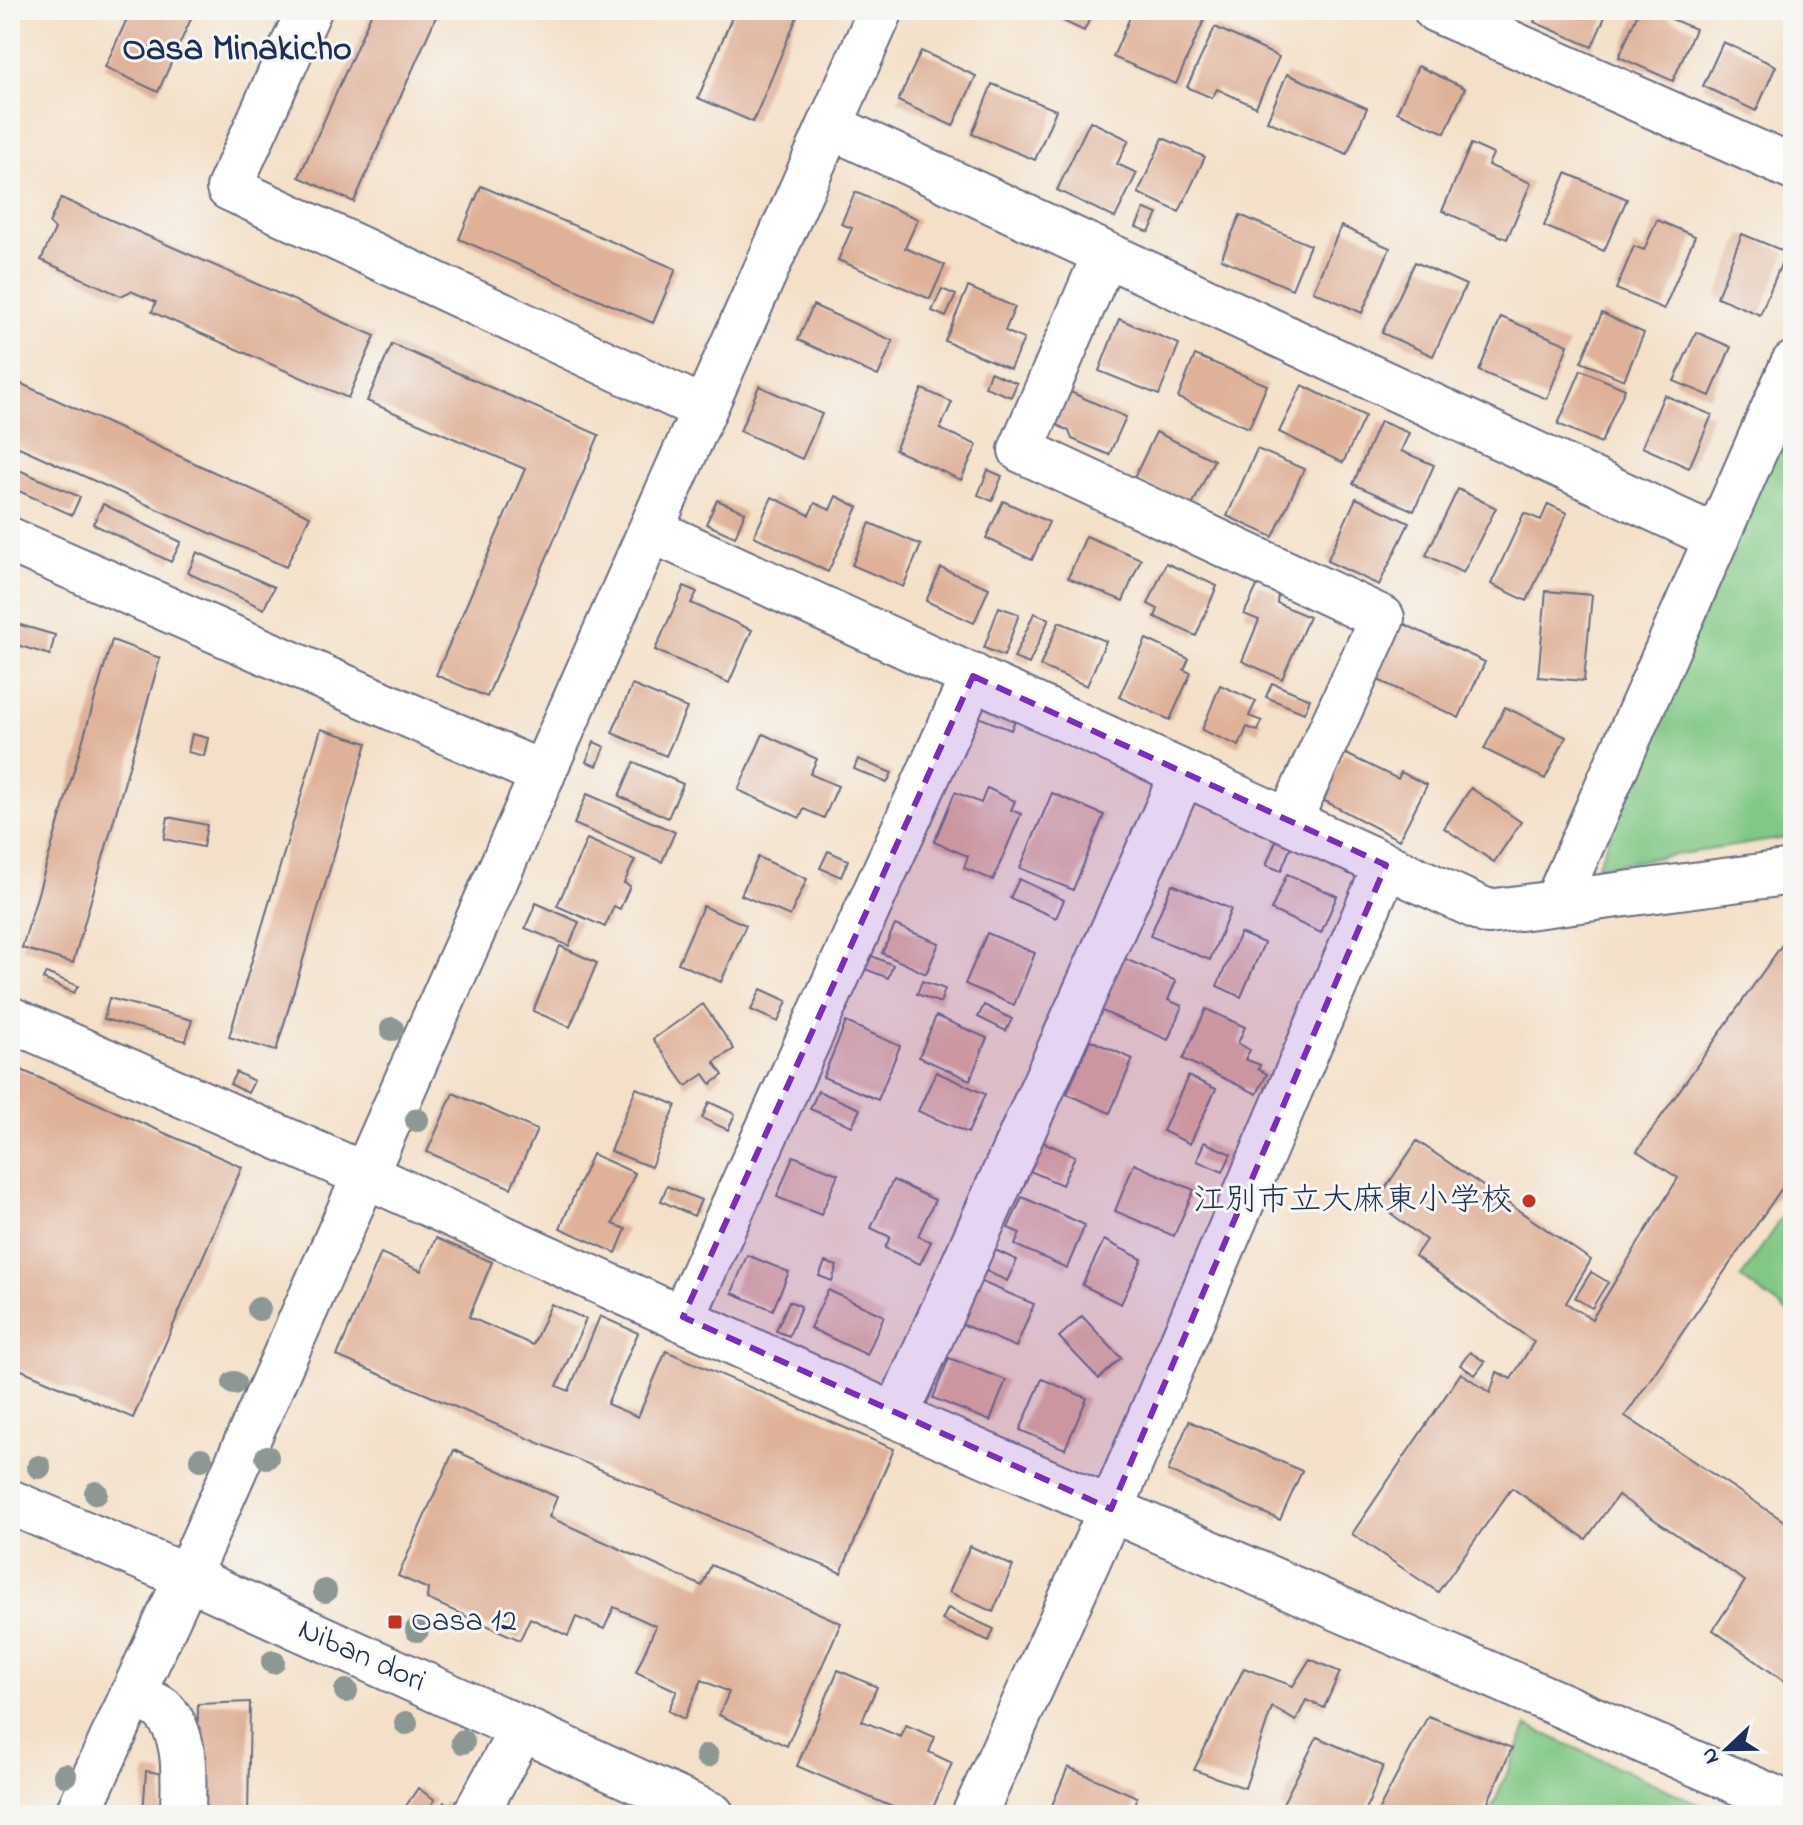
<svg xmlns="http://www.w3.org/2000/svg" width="1803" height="1825" font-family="'Indie Flower','Klee One',sans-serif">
  <rect width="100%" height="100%" fill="#f6f6f2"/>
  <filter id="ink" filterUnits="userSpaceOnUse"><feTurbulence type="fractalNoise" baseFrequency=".0125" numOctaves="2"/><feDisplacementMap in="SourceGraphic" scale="16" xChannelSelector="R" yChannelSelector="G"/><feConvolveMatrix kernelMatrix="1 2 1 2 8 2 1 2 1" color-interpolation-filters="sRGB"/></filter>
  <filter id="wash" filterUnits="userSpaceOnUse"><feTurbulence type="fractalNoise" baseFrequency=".006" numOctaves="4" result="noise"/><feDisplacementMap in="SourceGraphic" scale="32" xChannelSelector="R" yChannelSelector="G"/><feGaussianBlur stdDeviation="1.8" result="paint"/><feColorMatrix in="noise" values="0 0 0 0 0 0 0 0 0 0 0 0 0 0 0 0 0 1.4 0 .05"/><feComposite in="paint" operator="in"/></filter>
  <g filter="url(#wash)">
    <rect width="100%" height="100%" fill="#f4e0c8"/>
    <path fill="#80c884" stroke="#4e7c71" stroke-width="2" d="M1793 401V837L1597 867Z
      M1793 1200V1316L1741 1278Z
      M1527 1726 1723 1815H1489Z"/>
    <g id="blocks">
      <path fill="#dfb198" d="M131 10H195L158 92 105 67Z
        M373 10H439L354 202 299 177Z
        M735 10H800L753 122 698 98Z
        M1040 10H1094L1084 31Z
        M1133 10H1182L1204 20 1176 84 1113 57Z
        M1539 10H1608L1592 47 1534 22Z
        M1639 10H1651L1695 29 1673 81 1619 57Z
        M1215 27 1279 57 1256 107 1217 89 1212 98 1187 87Z
        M1723 42 1776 66 1756 111 1703 86Z
        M921 51 976 76 953 126 898 101Z
        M1418 66 1465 88 1445 133 1397 112Z
        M1287 74 1367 108 1347 154 1267 121Z
        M992 84 1056 110 1035 160 972 134Z
        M1090 121 1129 140 1117 164 1137 173 1115 218 1057 190Z
        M1163 138 1205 157 1179 212 1138 193Z
        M1471 144 1493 154 1488 165 1531 183 1507 239 1442 211Z
        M1566 173 1627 199 1604 251 1544 226Z
        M481 186 676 269 653 323 459 239Z
        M855 192 918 219 905 248 945 265 930 299 838 260 852 228 841 224Z
        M61 198 375 336 348 398 152 312 156 302 131 291 121 296 41 260 55 229 49 223Z
        M1144 209 1158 214 1149 232 1136 227Z
        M1240 215 1310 245 1292 289 1221 259Z
        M1657 220 1695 236 1664 309 1616 289 1634 246 1644 250Z
        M1341 226 1390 248 1362 313 1313 291Z
        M1742 234 1786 252 1760 315 1717 297Z
        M1415 262 1466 285 1433 356 1382 333Z
        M968 287 1015 307 1005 331 1024 339 1010 369 945 341Z
        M942 289 956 295 946 317 932 311Z
        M813 305 893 341 878 376 798 340Z
        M1602 313 1644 333 1624 380 1581 362Z
        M1501 317 1568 345 1547 399 1479 371Z
        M1119 319 1179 344 1159 395 1099 371Z
        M1696 332 1731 347 1710 396 1674 381Z
        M392 344 599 435 487 697 436 675 525 469 367 401Z
        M1195 355 1267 385 1249 428 1178 398Z
        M1581 370 1625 389 1601 443 1558 424Z
        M990 372 1017 383 1011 397 985 387Z
        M13 380 310 516 286 567 10 443V387Z
        M1302 385 1365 416 1343 463 1279 432Z
        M759 386 822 414 802 459 740 431Z
        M922 389 952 402 940 429 977 445 961 480 895 450Z
        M1066 390 1126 417 1109 455 1072 439 1069 431 1051 422Z
        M1664 395 1712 415 1689 468 1642 447Z
        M1380 421 1409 433 1401 451 1434 465 1414 511 1353 484Z
        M1156 432 1214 460 1192 506 1134 478Z
        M1257 449 1304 469 1273 537 1227 516Z
        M10 466 80 497 72 515 10 487Z
        M988 470 1002 476 992 501 978 495Z
        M1458 489 1496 508 1463 573 1426 555Z
        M836 496 858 507 828 572 754 536 772 497 809 515 815 503 830 510Z
        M1356 498 1409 523 1379 585 1327 561Z
        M717 500 745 512 735 537 706 524Z
        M1003 501 1049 522 1032 560 986 538Z
        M103 504 181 542 171 562 93 524Z
        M1548 504 1567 513 1527 601 1491 584 1524 513 1541 520Z
        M870 523 921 545 903 587 852 565Z
        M1086 536 1141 559 1123 601 1068 578Z
        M197 552 274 587 264 609 188 573Z
        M1166 563 1217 586 1196 636 1155 617 1158 609 1148 604Z
        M941 568 989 588 974 623 926 601Z
        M1258 584 1278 593 1277 603 1309 617 1282 679 1242 661 1259 620 1244 614Z
        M684 586 697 592 691 603 752 630 729 683 655 650Z
        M1546 591 1592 595 1584 681 1538 677Z
        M999 607 1019 614 1004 656 984 648Z
        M1034 613 1049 619 1029 664 1014 658Z
        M10 622 55 635 50 655 10 643Z
        M1059 622 1106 641 1087 686 1040 666Z
        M1402 623 1485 662 1459 718 1376 679Z
        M1146 639 1189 659 1184 670 1191 673 1170 720 1119 697Z
        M112 640 160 658 73 963 22 948Z
        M1272 683 1310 699 1304 713 1266 697Z
        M632 685 687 708 666 756 612 733Z
        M1220 685 1256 701 1249 716 1262 721 1258 731 1247 727 1239 746 1202 730Z
        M982 705 1016 718 1011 730 978 717Z
        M1505 707 1566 737 1545 779 1484 749Z
        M321 729 367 743 276 1051 229 1037Z
        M192 734 208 738 204 756 188 752Z
        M763 734 817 759 810 774 838 786 824 818 804 809 800 818 738 790Z
        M594 742 605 747 597 766 586 762Z
        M1344 753 1398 779 1401 772 1427 785 1399 840 1321 799Z
        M858 759 892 773 887 783 854 769Z
        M634 762 683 784 668 818 619 796Z
        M987 788 1015 801 1011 810 1021 814 993 880 964 868 968 856 934 842 955 792 981 803Z
        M1471 788 1521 822 1494 862 1444 828Z
        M1052 793 1104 815 1073 890 1020 868Z
        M587 794 675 832 662 862 574 824Z
        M168 817 207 825 203 847 164 839Z
        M1277 838 1292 844 1281 871 1266 865Z
        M587 839 635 860 624 883 630 886 620 909 614 906 605 927 557 906Z
        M828 851 848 860 841 877 820 868Z
        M758 857 807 879 790 916 741 895Z
        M1287 874 1337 896 1321 933 1271 910Z
        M1019 879 1064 900 1056 918 1010 898Z
        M1172 884 1231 909 1210 960 1150 936Z
        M536 903 579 922 569 946 525 928Z
        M703 906 746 925 721 982 678 963Z
        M895 925 939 943 926 974 882 953Z
        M1793 929V1172L1625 1416 1793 1527V1688L1713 1630 1745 1581 1618 1495 1586 1539 1512 1488 1438 1592 1352 1534 1461 1373 1490 1393 1497 1372 1511 1379 1534 1342 1415 1256 1426 1240 1376 1202 1417 1141 1591 1260 1566 1303 1592 1319 1678 1178 1637 1151Z
        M987 933 1035 953 1014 1005 965 984Z
        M1240 933 1264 943 1241 997 1217 986Z
        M560 946 597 963 570 1027 533 1011Z
        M865 953 893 965 888 978 860 967Z
        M1116 955 1176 981 1168 1000 1182 1006 1168 1040 1093 1007Z
        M46 973 78 986 74 993 43 979Z
        M922 981 945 989 940 1003 917 994Z
        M761 989 787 1001 778 1022 751 1010Z
        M109 998 192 1020 186 1041 104 1019Z
        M703 1004 734 1049 714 1062 723 1075 711 1084 704 1074 686 1086 653 1039Z
        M984 1005 1012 1019 1006 1031 978 1017Z
        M1206 1009 1245 1027 1238 1043 1250 1050 1245 1059 1260 1065 1258 1069 1267 1074 1257 1094 1183 1059Z
        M936 1016 987 1038 970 1080 919 1057Z
        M846 1022 900 1046 878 1100 823 1077Z
        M1090 1040 1133 1059 1110 1113 1067 1094Z
        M10 1065 242 1167 133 1418 10 1365Z
        M236 1072 254 1081 248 1093 230 1084Z
        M936 1072 985 1094 968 1133 918 1111Z
        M1188 1076 1216 1089 1190 1144 1163 1131Z
        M636 1088 676 1105 651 1167 610 1151Z
        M818 1091 860 1109 852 1126 810 1109Z
        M453 1093 537 1130 511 1188 427 1152Z
        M709 1102 735 1114 728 1130 702 1118Z
        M1043 1142 1075 1156 1062 1185 1030 1171Z
        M1204 1142 1231 1154 1223 1172 1197 1161Z
        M592 1154 635 1173 613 1224 626 1229 616 1253 560 1228Z
        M793 1156 838 1174 821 1215 777 1197Z
        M1134 1164 1194 1190 1174 1236 1115 1211Z
        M893 1180 935 1200 918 1236 931 1242 920 1264 885 1248 890 1237 871 1228Z
        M667 1186 701 1200 694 1216 661 1201Z
        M1022 1197 1085 1225 1067 1268 1015 1245 1020 1233 1008 1228Z
        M436 1238 492 1262 469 1317 533 1345 551 1304 586 1319 557 1386 569 1391 600 1316 638 1333 607 1404 638 1417 666 1351 894 1449 841 1573 337 1356 381 1253 421 1271Z
        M1104 1240 1142 1259 1121 1304 1082 1285Z
        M993 1249 1017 1260 1007 1281 984 1270Z
        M747 1255 789 1272 773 1310 732 1293Z
        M825 1262 837 1266 832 1281 819 1276Z
        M1591 1272 1608 1282 1592 1308 1575 1298Z
        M977 1280 1034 1304 1016 1347 959 1323Z
        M828 1290 884 1316 867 1355 810 1328Z
        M789 1301 801 1306 789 1336 776 1331Z
        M1082 1316 1121 1358 1099 1379 1059 1337Z
        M1470 1352 1485 1362 1475 1375 1460 1365Z
        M949 1358 1006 1380 990 1421 933 1398Z
        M1042 1379 1087 1398 1065 1449 1020 1430Z
        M1189 1421 1302 1471 1280 1520 1168 1471Z
        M454 1450 557 1497 549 1517 702 1586 711 1565 841 1623 787 1746 719 1715 729 1692 702 1680 684 1719 668 1711 677 1691 636 1672 656 1626 614 1607 604 1629 576 1617 568 1636 530 1618 520 1640 427 1599 428 1589 398 1576Z
        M970 1546 1013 1566 993 1612 949 1592Z
        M948 1608 994 1629 989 1641 942 1620Z
        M1310 1659 1340 1672 1324 1708 1306 1700 1296 1721 1272 1707 1245 1788 1194 1770 1244 1668 1293 1686Z
        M838 1670 877 1687 862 1721 901 1737 906 1725 935 1737 929 1752 952 1763 930 1815H911L797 1766Z
        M250 1702 248 1815H196L198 1704Z
        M1428 1716 1512 1748 1482 1815H1376Z
        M1317 1737 1383 1766 1364 1815H1294L1280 1809Z
        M1068 1767 1137 1797 1130 1815H1048Z
        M146 1771 164 1774 161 1815H143Z
        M418 1788 435 1800 425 1815H400Z
        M444 1802 466 1811 464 1815H436Z"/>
    </g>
  </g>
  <g filter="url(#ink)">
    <use href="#blocks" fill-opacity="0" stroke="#676d83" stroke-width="2"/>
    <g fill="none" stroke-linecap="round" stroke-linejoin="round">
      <defs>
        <path id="minor" d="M309 10 229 188 704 409
          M1436 10 1793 168
          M830 126 1717 538
          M1105 254 1021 450 1382 618 1289 821
          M651 530 1488 912 1793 872
          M10 540 543 774
          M1556 903 1793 364
          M10 1019 365 1175 896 1416 1793 1806
          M683 1317 973 676
          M896 1416 1183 773
          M132 1695C141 1699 155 1703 162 1709 189 1734 183 1782 183 1815
          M77 1815 187 1577 881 10
          M475 1815 522 1729
          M974 1815 1111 1509 1386 865"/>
        <g id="major">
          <path id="s1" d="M10 1502 187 1577 712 1815"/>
        </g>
      </defs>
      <use href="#minor" stroke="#676d83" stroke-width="48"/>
      <use href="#major" stroke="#676d83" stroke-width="48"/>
      <use href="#minor" stroke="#fff" stroke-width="44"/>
      <use href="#major" stroke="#fff" stroke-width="44"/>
    </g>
    <g fill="#8d9894">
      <circle cx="392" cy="1029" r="12"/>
      <circle cx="417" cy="1120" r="12"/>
      <circle cx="259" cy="1309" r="12"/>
      <circle cx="234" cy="1383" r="12"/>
      <circle cx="267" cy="1457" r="12"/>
      <circle cx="201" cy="1459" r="12"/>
      <circle cx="39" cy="1467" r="12"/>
      <circle cx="96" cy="1493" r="12"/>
      <circle cx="325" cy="1591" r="12"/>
      <circle cx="417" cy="1630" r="12"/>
      <circle cx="273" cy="1662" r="12"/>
      <circle cx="346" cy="1691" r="12"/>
      <circle cx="406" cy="1723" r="12"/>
      <circle cx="463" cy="1742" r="12"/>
      <circle cx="707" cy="1756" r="12"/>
      <circle cx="65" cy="1775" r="12"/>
    </g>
  </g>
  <path fill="#7b2cbf" fill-opacity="0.2" stroke="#7b2cbf" stroke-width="6" stroke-dasharray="16 10" stroke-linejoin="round" d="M973 676 1386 865 1111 1509 683 1317Z"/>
  <g fill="#c8321e" stroke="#f6f6f2" stroke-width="3">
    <circle cx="1529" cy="1201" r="8"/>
    <rect x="387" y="1614" width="16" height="16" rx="4"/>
  </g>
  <g text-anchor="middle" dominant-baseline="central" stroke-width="6" stroke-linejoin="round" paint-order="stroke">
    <g font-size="32" fill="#1b2f5e" stroke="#f6f6f2" text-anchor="end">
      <text x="1513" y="1201">江別市立大麻東小学校</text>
      <text x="411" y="1622" text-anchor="start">Oasa 12</text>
    </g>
    <g font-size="32" fill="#1b2f5e" stroke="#f6f6f2">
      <text stroke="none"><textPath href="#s1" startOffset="384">Niban dori</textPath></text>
    </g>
    <g font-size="36" font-weight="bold" fill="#1b2f5e" stroke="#f6f6f2">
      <text x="237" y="50">Oasa Minakicho</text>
    </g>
  </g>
  <rect width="1803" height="1825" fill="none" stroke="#f6f6f2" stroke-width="40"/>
  <g transform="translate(1727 1749) rotate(248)" stroke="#f6f6f2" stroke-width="6" paint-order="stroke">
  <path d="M0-6L14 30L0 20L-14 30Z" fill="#1b2f5e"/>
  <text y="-12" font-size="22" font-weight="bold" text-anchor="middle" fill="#1b2f5e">N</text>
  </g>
</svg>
